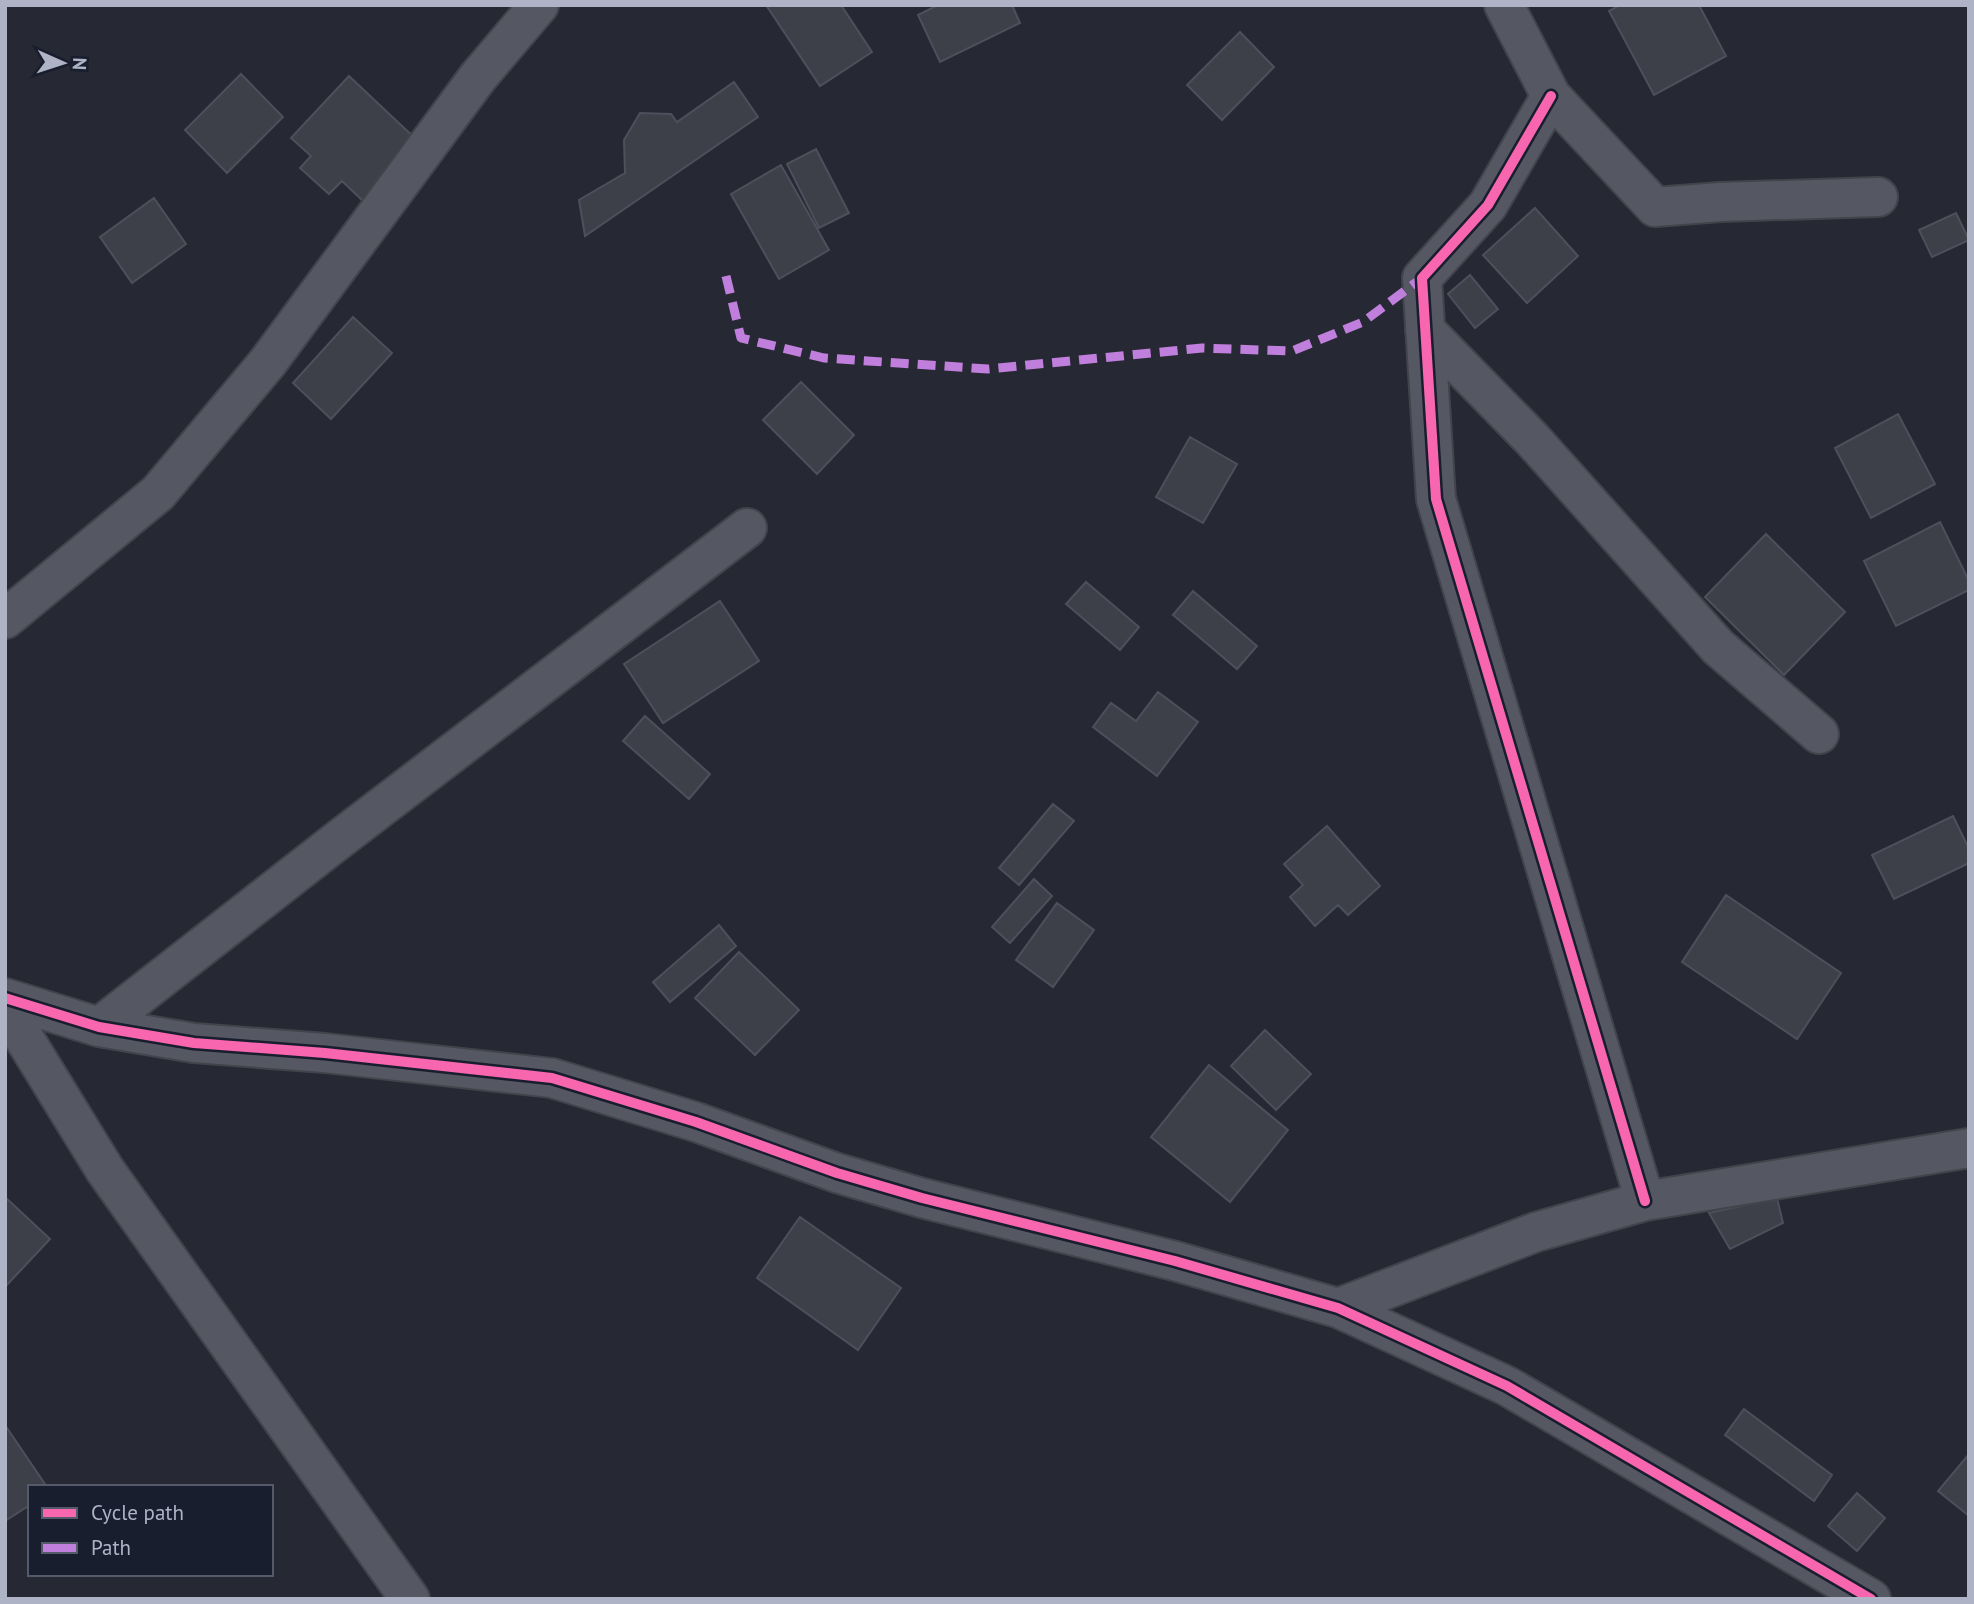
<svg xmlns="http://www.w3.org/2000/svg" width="1974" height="1604" font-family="'PT Sans',sans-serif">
  <rect width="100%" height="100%" fill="#262933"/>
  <path fill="#3d4049" stroke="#4d505c" stroke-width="2" d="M766 5H841L872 52 820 86Z
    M938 5H1012L1020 23 940 62 918 15Z
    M1620 5H1699L1726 56 1654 95 1609 11Z
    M1240 32 1274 67 1222 120 1187 85Z
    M241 74 283 117 227 173 185 130Z
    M349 76 418 141 363 201 342 181 329 194 300 168 311 156 291 138Z
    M734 82 758 117 585 236 579 200 625 173 624 140 640 113 671 114 677 122Z
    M816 149 849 213 819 228 787 164Z
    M781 165 829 250 779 279 731 194Z
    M154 198 186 244 132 283 100 237Z
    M1535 208 1578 256 1527 303 1483 255Z
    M1956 213 1969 240 1932 257 1919 230Z
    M1470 275 1498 309 1475 328 1448 294Z
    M353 317 392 353 331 419 293 383Z
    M801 382 854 435 817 474 763 420Z
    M1898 414 1935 484 1871 518 1835 448Z
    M1190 437 1237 464 1203 523 1156 497Z
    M1940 522 1969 581V590L1896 626 1864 561Z
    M1766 534 1845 612 1784 675 1705 597Z
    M1086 582 1139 627 1120 650 1066 604Z
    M1193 591 1257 646 1237 669 1173 615Z
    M720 601 759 661 663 723 624 664Z
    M1158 692 1198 722 1157 776 1093 727 1111 703 1136 721Z
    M645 716 710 774 689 799 623 741Z
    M1053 804 1074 821 1019 885 999 868Z
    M1953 816 1969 849V863L1894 899 1872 855Z
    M1327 826 1380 886 1348 915 1338 905 1315 926 1290 897 1303 885 1284 864Z
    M1034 879 1052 896 1010 943 992 927Z
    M1726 895 1841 973 1797 1039 1682 962Z
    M1057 903 1094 930 1053 987 1016 960Z
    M719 925 736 946 670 1002 653 982Z
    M739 952 799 1010 755 1055 695 998Z
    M1265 1030 1311 1074 1276 1110 1231 1066Z
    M1209 1065 1288 1130 1230 1202 1151 1137Z
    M5 1197 50 1239 5 1287Z
    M1777 1198 1783 1223 1730 1249 1709 1213Z
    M800 1217 901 1288 858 1350 757 1278Z
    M1744 1409 1832 1475 1814 1501 1725 1435Z
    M5 1425 47 1487H30V1505L5 1521Z
    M1969 1454V1516L1938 1491Z
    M1857 1493 1885 1518 1857 1551 1828 1526Z"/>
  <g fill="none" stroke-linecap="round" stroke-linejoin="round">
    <defs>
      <path id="minor" d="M1504 5 1551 96 1655 207 1720 202 1878 197
        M1551 96 1488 205 1422 278 1436 499 1645 1201
        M1425 330 1532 439 1718 647 1819 734
        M5 619 158 493 268 362 478 77 539 5
        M5 998 99 1027 194 1043 325 1053 552 1078 696 1122 837 1173 922 1198 1175 1261 1338 1308 1507 1386 1871 1599
        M5 1007 105 1170 410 1599
        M99 1027 337 841 747 528
        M1338 1308 1536 1232 1645 1201 1969 1148"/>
    </defs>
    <use href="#minor" stroke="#42444c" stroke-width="42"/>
    <use href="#minor" stroke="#555862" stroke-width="38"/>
    <path stroke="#c07fdc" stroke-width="9" stroke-dasharray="18 9" stroke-linecap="butt" d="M726 276 741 338 824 358 988 369 1202 348 1292 351 1363 322 1422 278"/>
    <defs>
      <path id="cycleway" d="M1551 96 1488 205 1422 278 1436 499 1645 1201
        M5 998 99 1027 194 1043 325 1053 552 1078 696 1122 837 1173 922 1198 1175 1261 1338 1308 1507 1386 1871 1599"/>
    </defs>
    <use href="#cycleway" stroke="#191e2e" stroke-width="15"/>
    <use href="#cycleway" stroke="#f766af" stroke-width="10"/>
  </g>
  <rect width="1974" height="1604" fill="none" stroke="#aeb3c6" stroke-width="14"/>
  <rect x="28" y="1485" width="245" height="91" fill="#191e2e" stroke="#555a6b" stroke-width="2"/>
  <rect x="42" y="1508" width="35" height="10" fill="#f766af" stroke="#555a6b" stroke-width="2"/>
  <text x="91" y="1520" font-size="21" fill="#aeb3c6">Cycle path</text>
  <rect x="42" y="1543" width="35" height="10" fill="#c07fdc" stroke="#555a6b" stroke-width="2"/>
  <text x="91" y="1555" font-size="21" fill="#aeb3c6">Path</text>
  <g transform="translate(63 63) rotate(93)" stroke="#191e2e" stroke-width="5" paint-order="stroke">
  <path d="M0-5L12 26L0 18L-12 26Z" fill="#aeb3c6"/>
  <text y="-10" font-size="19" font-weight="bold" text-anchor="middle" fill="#aeb3c6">N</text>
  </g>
</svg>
